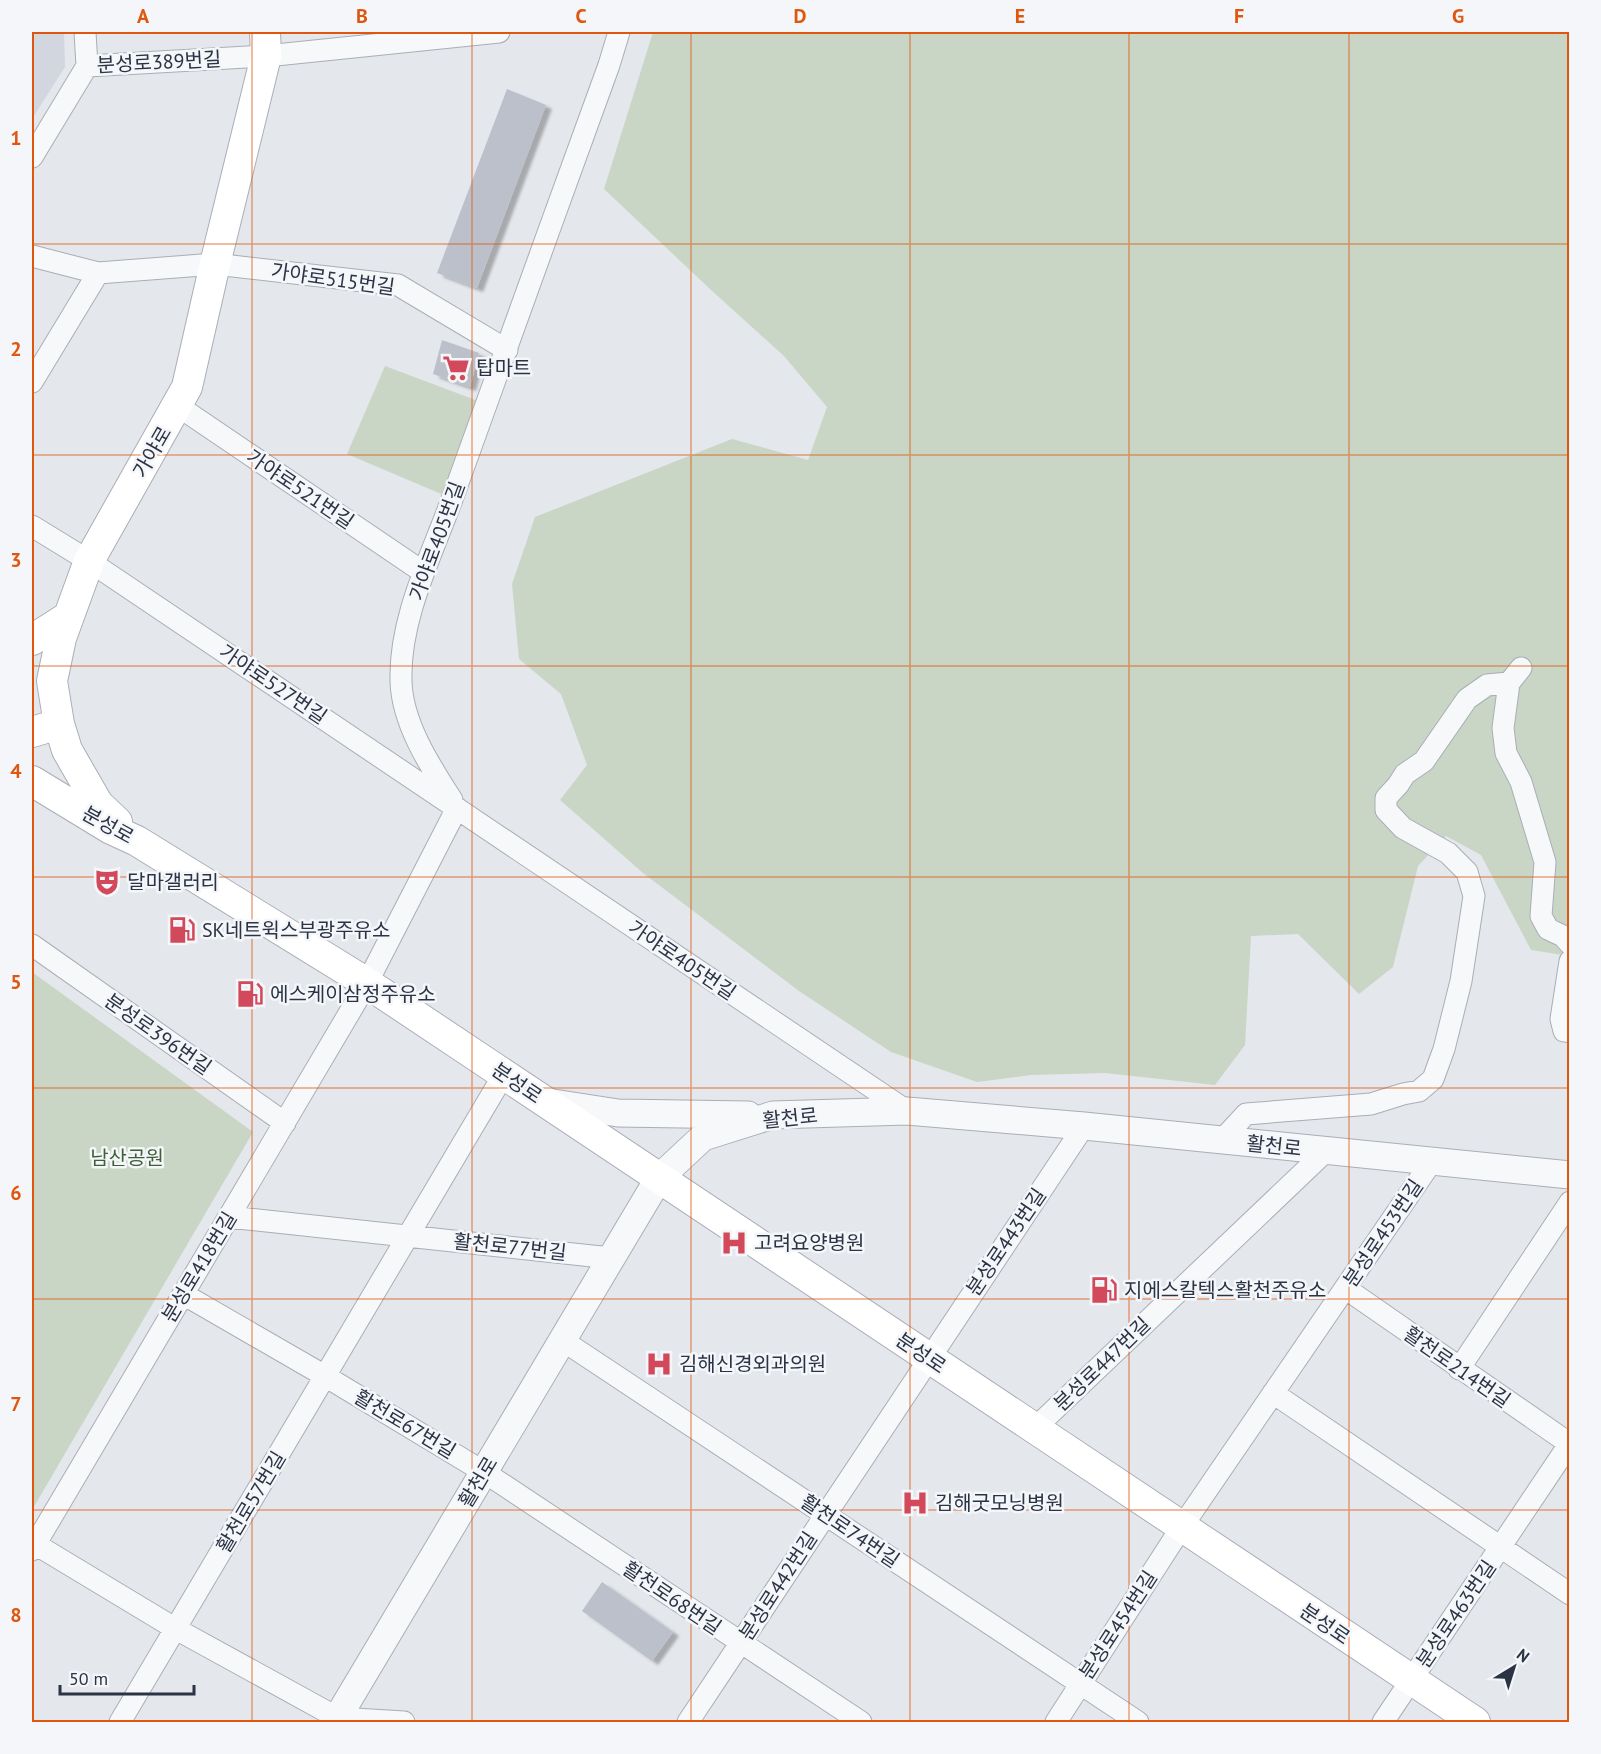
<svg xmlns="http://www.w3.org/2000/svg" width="1601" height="1754" font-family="'PT Sans','Noto Sans KR',sans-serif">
  <defs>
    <filter id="shadow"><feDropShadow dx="6" dy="4" stdDeviation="1.5" flood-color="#0004"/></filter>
  </defs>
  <rect width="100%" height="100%" fill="#e4e7ec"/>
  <path fill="#d2d6de" d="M32 32H64L65 67 32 119Z"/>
  <path fill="#c9d6c5" d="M653 32H1569V956L1531 950 1481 855 1446 836 1418 866 1393 967 1359 994 1298 934 1251 936 1245 1045 1215 1085 1105 1073 1031 1075 977 1082 891 1052 799 991 643 873 560 800 587 765 561 694 519 659 512 584 535 517 732 439 808 460 827 407 784 356 710 289 604 189Z
    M385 366 486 404 453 499 347 454Z
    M32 972 253 1132 32 1510Z"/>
  <path fill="#bbc0ca" filter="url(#shadow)" d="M507 89 546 105 477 288 437 273Z
    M442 340 479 353 470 387 433 374Z
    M602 1582 673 1632 652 1661 582 1611Z"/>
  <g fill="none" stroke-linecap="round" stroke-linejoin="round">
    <defs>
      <path id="minor" d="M85 32 87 66
        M32 157 87 66 266 56 499 32
        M32 256 98 273 215 264 398 285 507 350
        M32 382 98 273
        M178 406 423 572
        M32 526 89 561 907 1111
        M1521 668 1509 683 1503 728 1506 753 1521 782 1545 862 1541 916 1548 929 1563 936 1570 944
        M452 800C430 766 402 723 401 681 399 616 434 551 455 491 505 349 558 207 609 65L619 32
        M32 945 285 1123
        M1570 961 1561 1019 1564 1031 1570 1032
        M1222 1140 1246 1114 1371 1104 1403 1094 1419 1091 1433 1079 1444 1049 1461 981 1474 896 1467 872 1448 853 1403 828 1386 810V798L1398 785 1405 774 1424 761 1467 699 1487 685 1509 683
        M229 1217 611 1258
        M1345 1288 1570 1444
        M183 1294 325 1376 484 1472 861 1722
        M562 1340 1138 1722
        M1459 1369 1570 1202
        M1273 1393 1570 1594
        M1034 1429 1326 1151
        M35 1544 176 1629 338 1718 404 1722
        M32 1550 367 983 457 808
        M120 1722 504 1074
        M688 1722 1084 1126
        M1056 1722 1181 1528 1432 1161
        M1383 1722 1570 1443"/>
      <path id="tertiary" d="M547 1102 618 1113 748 1115
        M335 1722 659 1178 703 1137 773 1115 907 1111 1084 1126 1570 1175"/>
      <path id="secondary" d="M32 640 68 617
        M32 732 59 724
        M32 781 111 829 137 841 367 983 1475 1722
        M117 822 98 804 67 750 59 724 52 681 61 638 89 561 187 387 215 264 266 56 265 32"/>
    </defs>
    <use href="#minor" stroke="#a9aeb7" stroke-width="23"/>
    <use href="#tertiary" stroke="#a9aeb7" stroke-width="29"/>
    <use href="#secondary" stroke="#a9aeb7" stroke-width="32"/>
    <use href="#minor" stroke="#f7f8fa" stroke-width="21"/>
    <use href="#tertiary" stroke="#f7f8fa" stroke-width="27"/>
    <use href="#secondary" stroke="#fff" stroke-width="30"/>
  </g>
  <path fill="none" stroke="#df570f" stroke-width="1.5" stroke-opacity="0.55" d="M252 32V1722M472 32V1722M691 32V1722M910 32V1722M1129 32V1722M1349 32V1722M32 244H1570M32 455H1570M32 666H1570M32 877H1570M32 1088H1570M32 1299H1570M32 1510H1570"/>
  <defs>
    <symbol id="supermarket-bare" viewBox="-9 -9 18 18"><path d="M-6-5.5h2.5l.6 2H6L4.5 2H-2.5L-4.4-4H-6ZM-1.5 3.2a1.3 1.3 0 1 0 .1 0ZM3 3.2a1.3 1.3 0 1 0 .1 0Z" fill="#d1495b" stroke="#f4f6f9" stroke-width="2.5" paint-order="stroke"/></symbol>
    <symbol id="theatre-bare" viewBox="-9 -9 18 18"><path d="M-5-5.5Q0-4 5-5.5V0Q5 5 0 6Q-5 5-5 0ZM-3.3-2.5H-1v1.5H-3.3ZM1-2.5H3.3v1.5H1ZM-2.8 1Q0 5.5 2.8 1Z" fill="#d1495b" stroke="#f4f6f9" stroke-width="2.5" paint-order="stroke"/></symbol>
    <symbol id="fuel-bare" viewBox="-9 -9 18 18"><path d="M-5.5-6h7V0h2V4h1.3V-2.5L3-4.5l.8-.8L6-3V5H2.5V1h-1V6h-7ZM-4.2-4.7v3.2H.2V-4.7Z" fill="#d1495b" stroke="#f4f6f9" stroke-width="2.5" paint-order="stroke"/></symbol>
    <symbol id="hospital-bare" viewBox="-9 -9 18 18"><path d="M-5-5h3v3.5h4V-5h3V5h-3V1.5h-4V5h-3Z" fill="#d1495b" stroke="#f4f6f9" stroke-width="2.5" paint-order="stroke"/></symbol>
  </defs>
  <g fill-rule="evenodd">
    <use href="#supermarket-bare" x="437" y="349" width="38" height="38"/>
    <use href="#theatre-bare" x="88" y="863" width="38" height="38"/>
    <use href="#fuel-bare" x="163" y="911" width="38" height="38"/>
    <use href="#fuel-bare" x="231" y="975" width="38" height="38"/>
    <use href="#hospital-bare" x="715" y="1224" width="38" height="38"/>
    <use href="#fuel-bare" x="1085" y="1271" width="38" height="38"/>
    <use href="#hospital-bare" x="640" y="1345" width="38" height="38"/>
    <use href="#hospital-bare" x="896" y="1484" width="38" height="38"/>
  </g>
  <g text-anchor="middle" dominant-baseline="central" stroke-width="5" stroke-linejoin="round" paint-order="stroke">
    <g font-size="20" fill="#2b3445" stroke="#f4f6f9">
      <text transform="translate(159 62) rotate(-3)">분성로389번길</text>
      <text transform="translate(333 279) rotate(8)">가야로515번길</text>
      <text transform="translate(152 452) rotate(-60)">가야로</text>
      <text transform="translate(300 489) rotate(34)">가야로521번길</text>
      <text transform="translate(437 541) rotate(-70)">가야로405번길</text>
      <text transform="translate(273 684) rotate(34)">가야로527번길</text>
      <text transform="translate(108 825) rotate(29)">분성로</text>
      <text transform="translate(682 960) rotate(34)">가야로405번길</text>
      <text transform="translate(158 1034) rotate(35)">분성로396번길</text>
      <text transform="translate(517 1083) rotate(34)">분성로</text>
      <text transform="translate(790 1118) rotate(-6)">활천로</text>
      <text transform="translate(1274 1146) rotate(6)">활천로</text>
      <text transform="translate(1383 1233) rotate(-56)">분성로453번길</text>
      <text transform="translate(1006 1242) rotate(-56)">분성로443번길</text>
      <text transform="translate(510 1247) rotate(6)">활천로77번길</text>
      <text transform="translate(199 1267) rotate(-59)">분성로418번길</text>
      <text transform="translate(921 1353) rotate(34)">분성로</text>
      <text transform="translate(1102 1364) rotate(-44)">분성로447번길</text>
      <text transform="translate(1457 1367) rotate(35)">활천로214번길</text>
      <text transform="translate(405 1424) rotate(31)">활천로67번길</text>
      <text transform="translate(478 1482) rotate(-59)">활천로</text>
      <text transform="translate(251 1502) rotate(-59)">활천로57번길</text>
      <text transform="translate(850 1531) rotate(34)">활천로74번길</text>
      <text transform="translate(778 1586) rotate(-57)">분성로442번길</text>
      <text transform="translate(672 1598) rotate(34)">활천로68번길</text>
      <text transform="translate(1456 1614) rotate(-56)">분성로463번길</text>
      <text transform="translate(1325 1624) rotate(34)">분성로</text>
      <text transform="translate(1118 1625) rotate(-57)">분성로454번길</text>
    </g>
    <g font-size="20" fill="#2b3445" stroke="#f4f6f9" text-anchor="start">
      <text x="476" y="368">탑마트</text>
      <text x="127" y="882">달마갤러리</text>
      <text x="202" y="930">SK네트윅스부광주유소</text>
      <text x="270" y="994">에스케이삼정주유소</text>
      <text x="754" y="1243">고려요양병원</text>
      <text x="1124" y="1290">지에스칼텍스활천주유소</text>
      <text x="679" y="1364">김해신경외과의원</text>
      <text x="935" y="1503">김해굿모닝병원</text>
    </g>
    <g font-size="20" fill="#3f6138" stroke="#f4f6f9">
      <text x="127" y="1158">남산공원</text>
    </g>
  </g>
  <rect width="1601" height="1754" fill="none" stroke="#f4f6f9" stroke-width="66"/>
  <g transform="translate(1514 1667) rotate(38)" stroke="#f4f6f9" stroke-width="4.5" paint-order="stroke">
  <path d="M0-4.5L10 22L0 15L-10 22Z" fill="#2b3445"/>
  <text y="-9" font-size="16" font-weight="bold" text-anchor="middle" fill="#2b3445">N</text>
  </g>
  <path d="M60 1685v9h134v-9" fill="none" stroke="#2b3445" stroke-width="3"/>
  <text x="69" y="1685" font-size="18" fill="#2b3445" stroke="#f4f6f9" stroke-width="4.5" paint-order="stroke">50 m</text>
  <rect x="33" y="33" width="1535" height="1688" fill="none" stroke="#df570f" stroke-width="2"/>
  <g font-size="20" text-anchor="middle" font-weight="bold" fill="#df570f">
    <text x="143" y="23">A</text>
    <text x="362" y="23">B</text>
    <text x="581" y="23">C</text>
    <text x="800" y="23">D</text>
    <text x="1020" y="23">E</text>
    <text x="1239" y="23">F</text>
    <text x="1458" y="23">G</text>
    <text x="16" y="145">1</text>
    <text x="16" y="356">2</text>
    <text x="16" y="567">3</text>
    <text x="16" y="778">4</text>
    <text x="16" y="989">5</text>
    <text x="16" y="1200">6</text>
    <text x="16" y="1411">7</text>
    <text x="16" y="1622">8</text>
  </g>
</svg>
